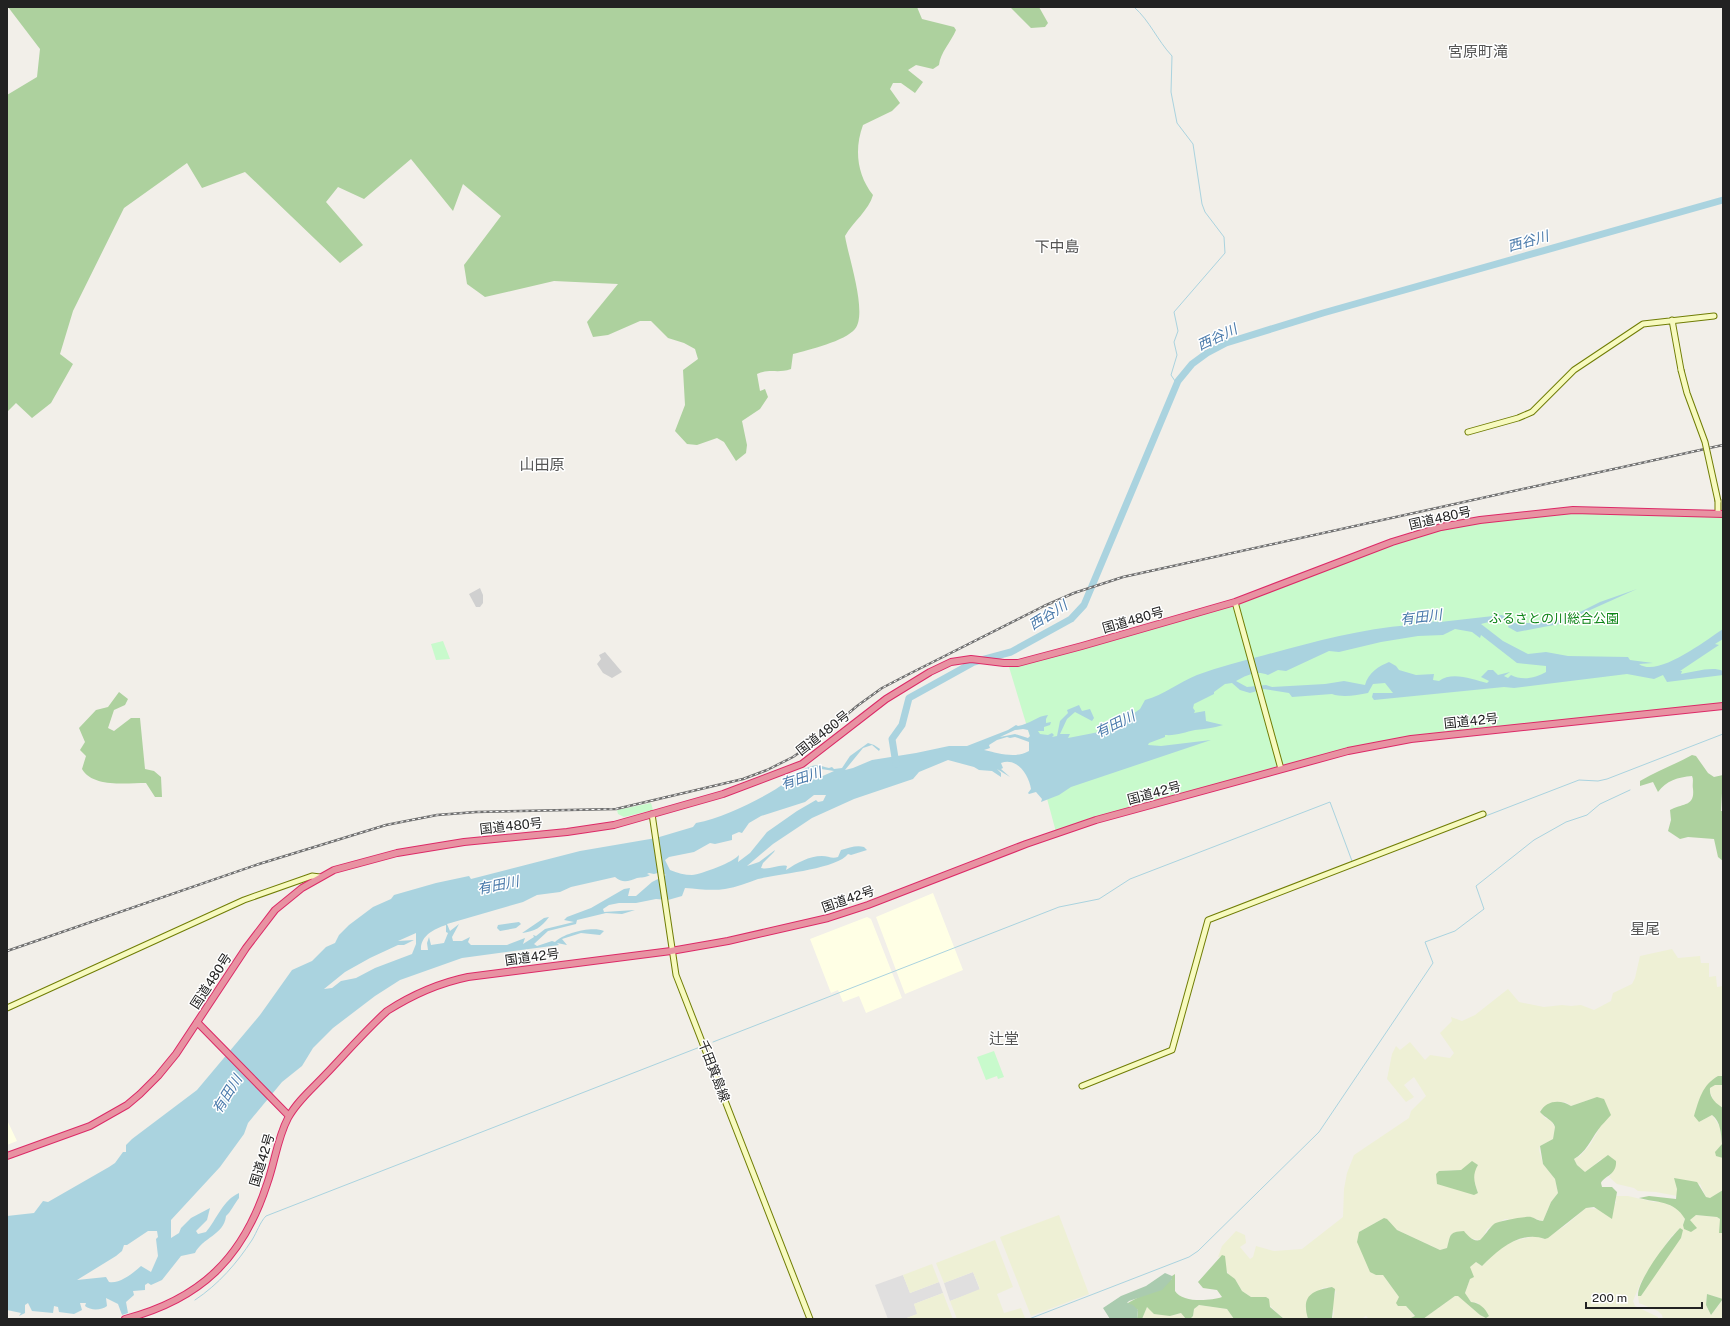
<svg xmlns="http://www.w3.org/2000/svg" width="1730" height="1326" font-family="'Public Sans','Noto Sans JP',sans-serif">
  <rect width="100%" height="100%" fill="#f2efe9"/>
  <path fill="#e0dfdf" d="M973 1272 980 1290 950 1301 944 1283Z
    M903 1275 910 1293 939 1282 943 1293 914 1304 918 1314 904 1319H888L875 1285Z"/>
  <path fill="#ffffe5" d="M933 893 963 970 905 994 876 917Z
    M867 917 871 919 902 998 866 1013 859 996 843 1002 838 990 831 993 810 939Z
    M7 1120 17 1141 7 1145Z"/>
  <path fill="#d0d0d0" d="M480 588 483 595V603L480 607H476L469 594Z
    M605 652 622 672 612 678 603 673 597 664 601 659 599 655Z"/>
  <path fill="#eef0d5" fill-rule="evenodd" d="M1672 949 1678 958 1700 956 1701 963H1709V977L1716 976 1717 987 1723 986V1076L1712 1080 1699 1122 1712 1115 1720 1127 1722 1144 1718 1150 1723 1158V1190L1710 1199 1706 1197 1700 1184 1677 1189V1196L1656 1192 1638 1191 1634 1188 1617 1184 1609 1177 1611 1174 1601 1159 1591 1168 1585 1172 1577 1165 1574 1159 1580 1156 1590 1145 1599 1129 1594 1098 1571 1106 1565 1102H1554L1541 1109 1540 1112 1545 1118 1551 1121 1555 1127 1553 1139 1540 1146 1539 1150 1543 1164 1555 1179 1558 1193 1551 1202 1543 1221 1530 1217 1512 1220 1505 1219 1487 1229 1482 1239 1479 1240 1451 1234 1447 1248 1440 1250 1397 1230 1384 1218 1359 1232 1376 1275H1383L1399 1297 1398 1306H1406L1415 1317 1409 1319H1369L1366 1316 1361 1319H1332L1334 1314 1332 1304 1336 1292 1332 1287 1322 1288 1307 1317 1308 1319H1284L1270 1306 1266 1297H1251L1242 1291 1235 1279 1229 1276 1225 1266V1256L1218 1257 1222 1246 1236 1231 1245 1235 1246 1243 1240 1247 1250 1259 1253 1257 1256 1246 1274 1251 1302 1249 1343 1217 1344 1189 1347 1173 1354 1155 1409 1118 1411 1111 1426 1096 1414 1077 1404 1085 1414 1097 1406 1102 1387 1079 1392 1054 1396 1046 1400 1050 1410 1042 1425 1060 1430 1055 1450 1058 1454 1053 1440 1033 1452 1021 1451 1017 1462 1021 1475 1015 1508 989 1519 1002 1544 1007 1562 1005 1571 1006 1581 1005 1594 1010 1611 1001 1613 993 1632 984 1635 978 1640 956ZM1470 1164 1478 1165 1474 1172V1180L1478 1193 1439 1171 1461 1170Z
    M1715 1085H1723V1108L1714 1102 1710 1092V1088Z
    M1616 1196H1628L1654 1202H1665L1682 1212 1685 1219 1683 1225 1692 1224 1690 1220 1696 1215 1717 1217 1720 1219V1233H1723V1299L1707 1294 1706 1305 1711 1315 1723 1300V1319H1663L1662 1315 1658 1311 1639 1303 1638 1296H1641L1680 1228 1670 1238 1641 1282 1633 1301 1635 1306 1658 1317V1319H1423L1455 1296H1459L1480 1315 1487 1318 1478 1303 1471 1302 1465 1293 1470 1279V1267L1473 1264 1476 1262 1482 1266 1500 1248 1514 1241 1535 1236 1545 1239 1566 1225 1586 1208 1597 1209 1616 1203Z
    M1059 1215 1089 1294 1031 1316 1000 1237Z
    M995 1240 1013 1287 997 1294 1004 1313 1021 1308 1025 1318 957 1319 950 1301 980 1289 973 1272 944 1283 936 1263Z
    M932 1264 939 1282 910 1293 903 1275Z
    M943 1293 953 1319H904L917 1314 914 1304Z
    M1199 1305 1227 1309 1234 1319H1190L1193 1316 1194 1309Z
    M1147 1307 1170 1316 1182 1313 1186 1319H1142Z"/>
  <path fill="#add19e" d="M8 7H917L922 19 954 27 956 30C951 42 940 53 939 65L933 69 916 65 908 70 923 82 915 93 901 83H893L890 89 900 103 892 111 863 125C854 149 857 175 873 195 869 210 853 222 845 236 848 256 868 313 855 329 845 341 809 350 793 354L791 369C776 374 772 368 757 374L760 391 765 389 768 397 760 409 742 421 747 445 746 453 736 461 724 442 717 438 697 445 687 444 675 431 685 405 683 370 698 359 695 349 684 343 668 338 651 321H640L608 335 593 337 587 322 618 284 554 281 485 297 467 284 464 265 501 216 463 184 453 211 411 159 364 199 338 187 326 202 363 245 340 263 245 172 202 188 187 163 124 208 73 311 60 354 73 364 51 403 32 418 16 403 7 412V95L37 77 40 49Z
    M1010 7H1039L1048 23 1045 27 1031 28Z
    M119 692 128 699 125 705 114 710 108 728 114 731 131 718H140L145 769 154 771 161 777 162 797H155L146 783C127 783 93 788 82 769L86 756 80 750 85 742 79 728 96 710 108 707Z
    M1692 755 1696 756 1708 773 1714 777 1723 775 1721 811H1723V861L1718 857 1714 839 1688 837 1680 839 1668 831 1671 820 1670 810C1682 803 1695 807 1693 789 1692 784 1694 780 1692 776 1678 777 1666 781 1658 792L1653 782 1640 786V781C1657 771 1674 765 1692 755Z
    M1718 1076H1723V1085H1715L1710 1088C1709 1098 1716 1103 1723 1108V1158L1716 1156 1715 1152 1722 1144C1721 1134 1721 1122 1712 1115L1699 1122 1694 1116C1699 1100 1702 1085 1718 1076Z
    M1597 1097 1604 1099 1611 1115C1607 1120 1602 1124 1598 1130 1590 1141 1586 1152 1574 1159L1577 1165 1585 1172 1608 1155 1616 1161C1617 1175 1604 1176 1601 1183L1602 1187H1612L1617 1192 1612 1219 1594 1207 1586 1208 1548 1238 1545 1239C1520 1230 1498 1250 1482 1266L1476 1262 1470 1267 1474 1277 1470 1279 1465 1293 1471 1302C1480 1303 1485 1308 1489 1316L1486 1318 1480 1315 1458 1296H1455L1423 1319H1409L1415 1316 1406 1306H1398L1396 1303 1399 1297 1383 1275H1376L1370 1272 1357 1242 1359 1232 1384 1218 1387 1219 1397 1230 1440 1250 1447 1248C1451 1235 1448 1232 1464 1231 1468 1236 1473 1242 1480 1240 1483 1238 1490 1227 1494 1224 1498 1221 1527 1216 1531 1217 1535 1218 1538 1221 1543 1221L1551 1202 1558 1193 1555 1179 1543 1164 1540 1146 1553 1139 1555 1127C1553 1120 1545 1118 1540 1112 1546 1100 1561 1099 1571 1106Z
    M1472 1161 1478 1165C1472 1175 1474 1182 1478 1193L1474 1195 1437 1184 1436 1174 1439 1171 1461 1170Z
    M1674 1178 1697 1182 1706 1197 1710 1198 1723 1190V1233H1719L1720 1219 1717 1217 1696 1215 1690 1220 1697 1228 1691 1232 1684 1229 1683 1225 1685 1219C1674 1200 1657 1203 1639 1198L1649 1196 1676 1199 1677 1189Z
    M1680 1228 1683 1230 1681 1238 1641 1296H1638C1637 1280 1669 1239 1680 1228Z
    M1222 1255 1225 1256 1227 1273 1235 1279 1242 1291 1251 1297H1266L1269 1299 1270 1307 1284 1319H1234L1227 1309 1199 1305 1194 1309 1193 1316 1190 1319H1186L1181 1313 1170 1316 1154 1314 1147 1307 1142 1319H1137L1138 1310 1126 1304 1172 1279V1276L1175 1274V1291C1182 1303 1210 1301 1222 1297L1217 1290 1203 1288 1198 1282Z
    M1332 1287 1335 1289C1335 1291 1332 1318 1332 1319H1308C1301 1295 1312 1291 1332 1287Z
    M1707 1294 1723 1299 1711 1315 1706 1305Z"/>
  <path fill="#aacbaf" d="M1165 1273 1172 1276V1279L1162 1290 1129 1301 1127 1303 1133 1305 1138 1310 1137 1319H1110L1103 1308 1121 1296 1146 1286Z"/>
  <path fill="#c8facc" d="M1564 512 1723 516V704L1398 740 1056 832 1032 743 1009 667 1021 665 1245 602 1376 550 1434 531 1468 524Z
    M443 641 450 659 436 660 431 644Z
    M651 803 653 810 624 817 618 814 617 810Z
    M994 1051 1004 1077 998 1079 997 1076 986 1080 977 1057Z"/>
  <path fill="#aad3df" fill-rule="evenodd" d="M1637 589 1559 624 1517 632 1508 627 1509 624 1500 619 1481 624 1503 641 1528 654 1546 652 1568 656 1628 657 1630 660 1653 663 1639 664C1658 678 1706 640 1723 629V639L1715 644 1719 645 1680 671H1682L1681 674C1694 672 1712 666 1723 671V675L1667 682 1663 675 1654 679 1627 674 1514 688 1504 687 1374 700 1372 697 1373 693H1393L1385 683 1373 684 1368 693C1357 695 1343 698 1332 694L1292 697 1289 693 1264 689 1250 693 1240 690 1232 683 1225 684 1214 692V694L1194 704 1193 708 1195 711 1194 713 1205 711 1206 721 1223 725C1213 728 1205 729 1195 730 1185 732 1176 736 1165 735V737L1149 743 1148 745 1161 746 1211 740 1071 787 1059 795 1041 802 1042 799 1036 792 1029 794 1028 793 1031 789C1029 775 1017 757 1001 763L1003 768 1001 769 1010 777 997 769 1001 773V777L992 771 979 770 974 767 948 760 919 772 913 779 854 799 812 818 773 844 747 866 759 862 775 850 774 852 763 863 761 868C770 870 779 864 787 866L786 870C797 863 809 856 822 856 828 856 832 859 838 857L841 850C849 848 856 845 864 847L867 850 851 855 848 854C837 869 778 874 758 879 747 883 737 887 725 889 712 891 699 889 685 888L682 896 668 900 656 899 636 903H619L609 905 603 909 604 912 635 910 622 914 606 913 577 920 576 924 548 931 534 944 537 946 552 941 555 942C564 933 592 926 604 931L600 935 581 933 562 939 567 945 557 943 559 945 462 958 400 980 375 996 333 1028 313 1048 302 1066 282 1082 248 1123 244 1134 220 1167 171 1220V1238L179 1233 181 1228 191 1218 210 1208 207 1220 196 1231 198 1234 206 1232C217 1219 223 1200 239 1193V1198C235 1203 230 1213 226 1216 224 1235 202 1238 195 1253L181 1256 162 1280 151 1285 148 1283 145 1285V1290L133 1291 134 1295 126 1302 128 1313 122 1315 118 1304 106 1298 107 1306C102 1310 91 1311 85 1306L86 1303H80L82 1310 74 1314 59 1312 58 1307 54 1306 53 1313 32 1311 28 1303 25 1305V1313L19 1316 21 1313 7 1310V1216L34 1213 43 1201 48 1202 109 1167 115 1163 123 1152H126V1145L132 1139 197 1090 260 1015 292 970 312 961 326 947 335 943 339 935 349 925 373 907 391 899 394 895 436 883 469 876 471 879 580 851 656 838 693 827 696 823C722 818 753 803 776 789 788 781 798 770 812 766 818 764 823 767 829 768L832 767 834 769 842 768 850 756 868 743 874 745 880 749 879 751 872 745 863 748 845 770 853 768 872 760 916 753 949 746H967L1008 730 1016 725 1018 726C1030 724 1037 716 1048 715L1046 719V723L1051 722 1050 725 1044 727V731H1038L1040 734 1048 735 1052 733 1054 735 1052 737 1057 736 1060 721 1068 713 1067 710 1079 705 1082 711 1090 709 1094 718 1092 721 1075 712 1067 719 1060 734H1070L1068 738 1099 732V734L1106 729 1110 730 1140 709 1145 700C1164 695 1179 682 1197 675 1219 667 1242 661 1265 655 1313 642 1360 629 1410 625 1422 624 1428 620 1440 622L1502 615 1514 623H1537L1568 618 1600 602ZM1455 629 1472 632 1480 638 1481 635 1517 663 1546 666V672C1536 678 1522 681 1511 675L1508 678 1504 676 1510 672 1498 675 1493 670H1488L1481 677 1489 681 1487 683C1472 679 1452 671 1439 681L1433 680 1434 674 1416 675 1399 670 1396 666 1389 662C1379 666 1368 673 1365 685L1344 681 1325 684 1272 687 1266 685 1247 687 1236 681C1247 675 1256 670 1268 675L1278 670 1286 671 1329 651 1339 652 1381 642 1418 636 1443 635ZM1023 729 1028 730 1030 736 1028 738 1015 734 1000 737 1015 730ZM1007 737 1010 738 1015 737 1029 742V751C1015 759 998 753 984 750L990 748 989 745 997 740ZM815 768 834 771 816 779 795 783 808 775ZM814 795H826L823 801 818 802 816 800 797 811 767 832 750 853 738 862 739 855C734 862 702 874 692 875 685 875 677 873 670 870L665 860 669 857 694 852 710 843 715 844 732 840V835L739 832 742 833 749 823 761 816 805 802ZM661 872 666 875 652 882 636 896H628L630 888 624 889 591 908 567 917 564 920 574 922 545 929 536 936 533 935 534 937 523 944 525 938 507 945H471L468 942 470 937 462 941H453L452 937 459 924 450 931 447 924 523 902 537 895 560 892 571 887 615 877C623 884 629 881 637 878 642 877 645 878 650 875L647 874 649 873 654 874ZM446 925V932L448 933 444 943 431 945 429 937 427 943 428 950H421C420 936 434 929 446 925ZM416 933V944L412 954 375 968 356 978 341 981 332 988 324 989 345 972 370 958 398 945H404L414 940 398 941ZM148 1231H157L158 1237 156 1239 158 1256 151 1272 141 1266C133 1273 120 1284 109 1282L106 1277 77 1280 116 1256 122 1251 124 1245H127Z
    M549 917C541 928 535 931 522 933L544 918Z
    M519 922 521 924 516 928 500 931 497 928 498 925Z"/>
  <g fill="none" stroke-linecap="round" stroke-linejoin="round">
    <path stroke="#aad3df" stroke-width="1" d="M1134 7C1150 21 1157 40 1172 56L1171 92 1177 123 1193 144 1202 204 1205 212 1224 237 1225 253 1174 312 1178 331 1174 342 1177 355 1171 375 1177 384
      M1483 817 1579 780 1598 781 1607 779 1723 734
      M1354 866 1471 821
      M713 1042 1059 907 1099 899 1130 879 1330 802 1352 861
      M195 1300C219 1284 237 1263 252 1240 257 1232 260 1222 266 1216L700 1047
      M1029 1319 1189 1257 1198 1251 1319 1132 1433 963 1425 942 1455 931 1484 909 1476 886 1534 840 1566 822 1587 815 1600 804 1630 790"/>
    <path stroke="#aad3df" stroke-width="7" d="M896 764 892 739 902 725 909 698 974 662 1011 652 1071 619 1084 605 1178 381 1192 364 1207 353 1226 343 1323 313 1723 200"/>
    <defs>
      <path id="secondary" d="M1672 320 1681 370
        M1468 432 1518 418 1532 412 1574 370 1643 324 1714 316
        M1718 501V513
        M1235 602 1281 769
        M652 814 676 975 810 1319
        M7 1008 244 900 312 876 320 877
        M1082 1086 1172 1050 1208 920 1483 814"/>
      <path id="highway" d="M197 1022 289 1116
        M7 1156 90 1126 127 1105 140 1094 158 1076 176 1054 246 948 275 910 302 888 334 870 397 853 464 842 567 832 614 825 723 794 802 764 886 699 930 672 951 662 971 659 1004 663H1018L1082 646 1235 602 1392 542 1441 527 1480 520 1573 510 1723 514
        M125 1319C201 1299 243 1258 267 1184 275 1162 277 1139 288 1118 297 1101 313 1088 326 1074 346 1053 365 1031 387 1011 412 995 439 983 468 977L671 951 728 941 828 918 868 905 1026 844 1096 820 1348 751 1411 739 1723 706"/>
    </defs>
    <use href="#secondary" stroke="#707d05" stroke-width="7"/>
    <use href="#highway" stroke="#dc2a67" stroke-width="8"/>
    <use href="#secondary" stroke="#f7fabf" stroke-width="5"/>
    <use href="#highway" stroke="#e892a2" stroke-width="6"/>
    <defs>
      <path id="rail" d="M7 951 259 864 386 825 437 815 476 812 616 809 743 779 767 770 793 757 817 740 857 706 882 688 909 674 1044 606 1074 593 1123 577 1723 445"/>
    </defs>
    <use href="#rail" stroke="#707070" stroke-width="2.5"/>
    <use href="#rail" stroke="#fff" stroke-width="1" stroke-dasharray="3" stroke-linecap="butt"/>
    <defs>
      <path id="secondary-bridge" d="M1681 370 1687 393 1705 442 1718 501"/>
    </defs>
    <use href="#secondary-bridge" stroke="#707d05" stroke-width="7" stroke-linecap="butt"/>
    <use href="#secondary-bridge" stroke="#f7fabf" stroke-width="5"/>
  </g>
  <g text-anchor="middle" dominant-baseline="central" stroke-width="3" stroke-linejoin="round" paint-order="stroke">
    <g font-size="13" fill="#222" stroke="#fff">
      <text transform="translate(1440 518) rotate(-13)">国道480号</text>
      <text transform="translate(1133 620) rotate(-16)">国道480号</text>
      <text transform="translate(1471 721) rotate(-6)">国道42号</text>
      <text transform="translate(823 733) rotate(-38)">国道480号</text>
      <text transform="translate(1154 793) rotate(-15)">国道42号</text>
      <text transform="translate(511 826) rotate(-6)">国道480号</text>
      <text transform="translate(848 899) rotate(-19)">国道42号</text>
      <text transform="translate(532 957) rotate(-8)">国道42号</text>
      <text transform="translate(211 981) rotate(-57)">国道480号</text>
      <text transform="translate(714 1071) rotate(69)">千田箕島線</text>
      <text transform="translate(262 1160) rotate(-73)">国道42号</text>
    </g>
    <g font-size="13" fill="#0c8416" stroke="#fff">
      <text x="1554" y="618">ふるさとの川総合公園</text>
    </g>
    <g font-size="14" font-style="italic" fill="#4a7aab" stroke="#fff">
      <text transform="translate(1528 241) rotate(-16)">西谷川</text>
      <text transform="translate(1217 337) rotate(-25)">西谷川</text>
      <text transform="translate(1048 615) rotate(-32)">西谷川</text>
      <text transform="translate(1421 617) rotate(-7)">有田川</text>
      <text transform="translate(1115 724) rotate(-26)">有田川</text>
      <text transform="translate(801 778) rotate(-18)">有田川</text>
      <text transform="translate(498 885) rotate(-11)">有田川</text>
      <text transform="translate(227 1094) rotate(-58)">有田川</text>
    </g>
    <g font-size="15" fill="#555" stroke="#fff">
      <text x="1478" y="51">宮原町滝</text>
      <text x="1057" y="246">下中島</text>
      <text x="542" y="464">山田原</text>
      <text x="1645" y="928">星尾</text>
      <text x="1004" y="1038">辻堂</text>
    </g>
  </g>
  <rect width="1730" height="1326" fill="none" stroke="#222222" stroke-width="16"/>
  <path d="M1586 1302v6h116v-6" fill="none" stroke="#222222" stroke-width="2"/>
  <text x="1592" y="1302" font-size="12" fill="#222222" stroke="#ffffff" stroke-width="3" paint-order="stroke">200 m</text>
</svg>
